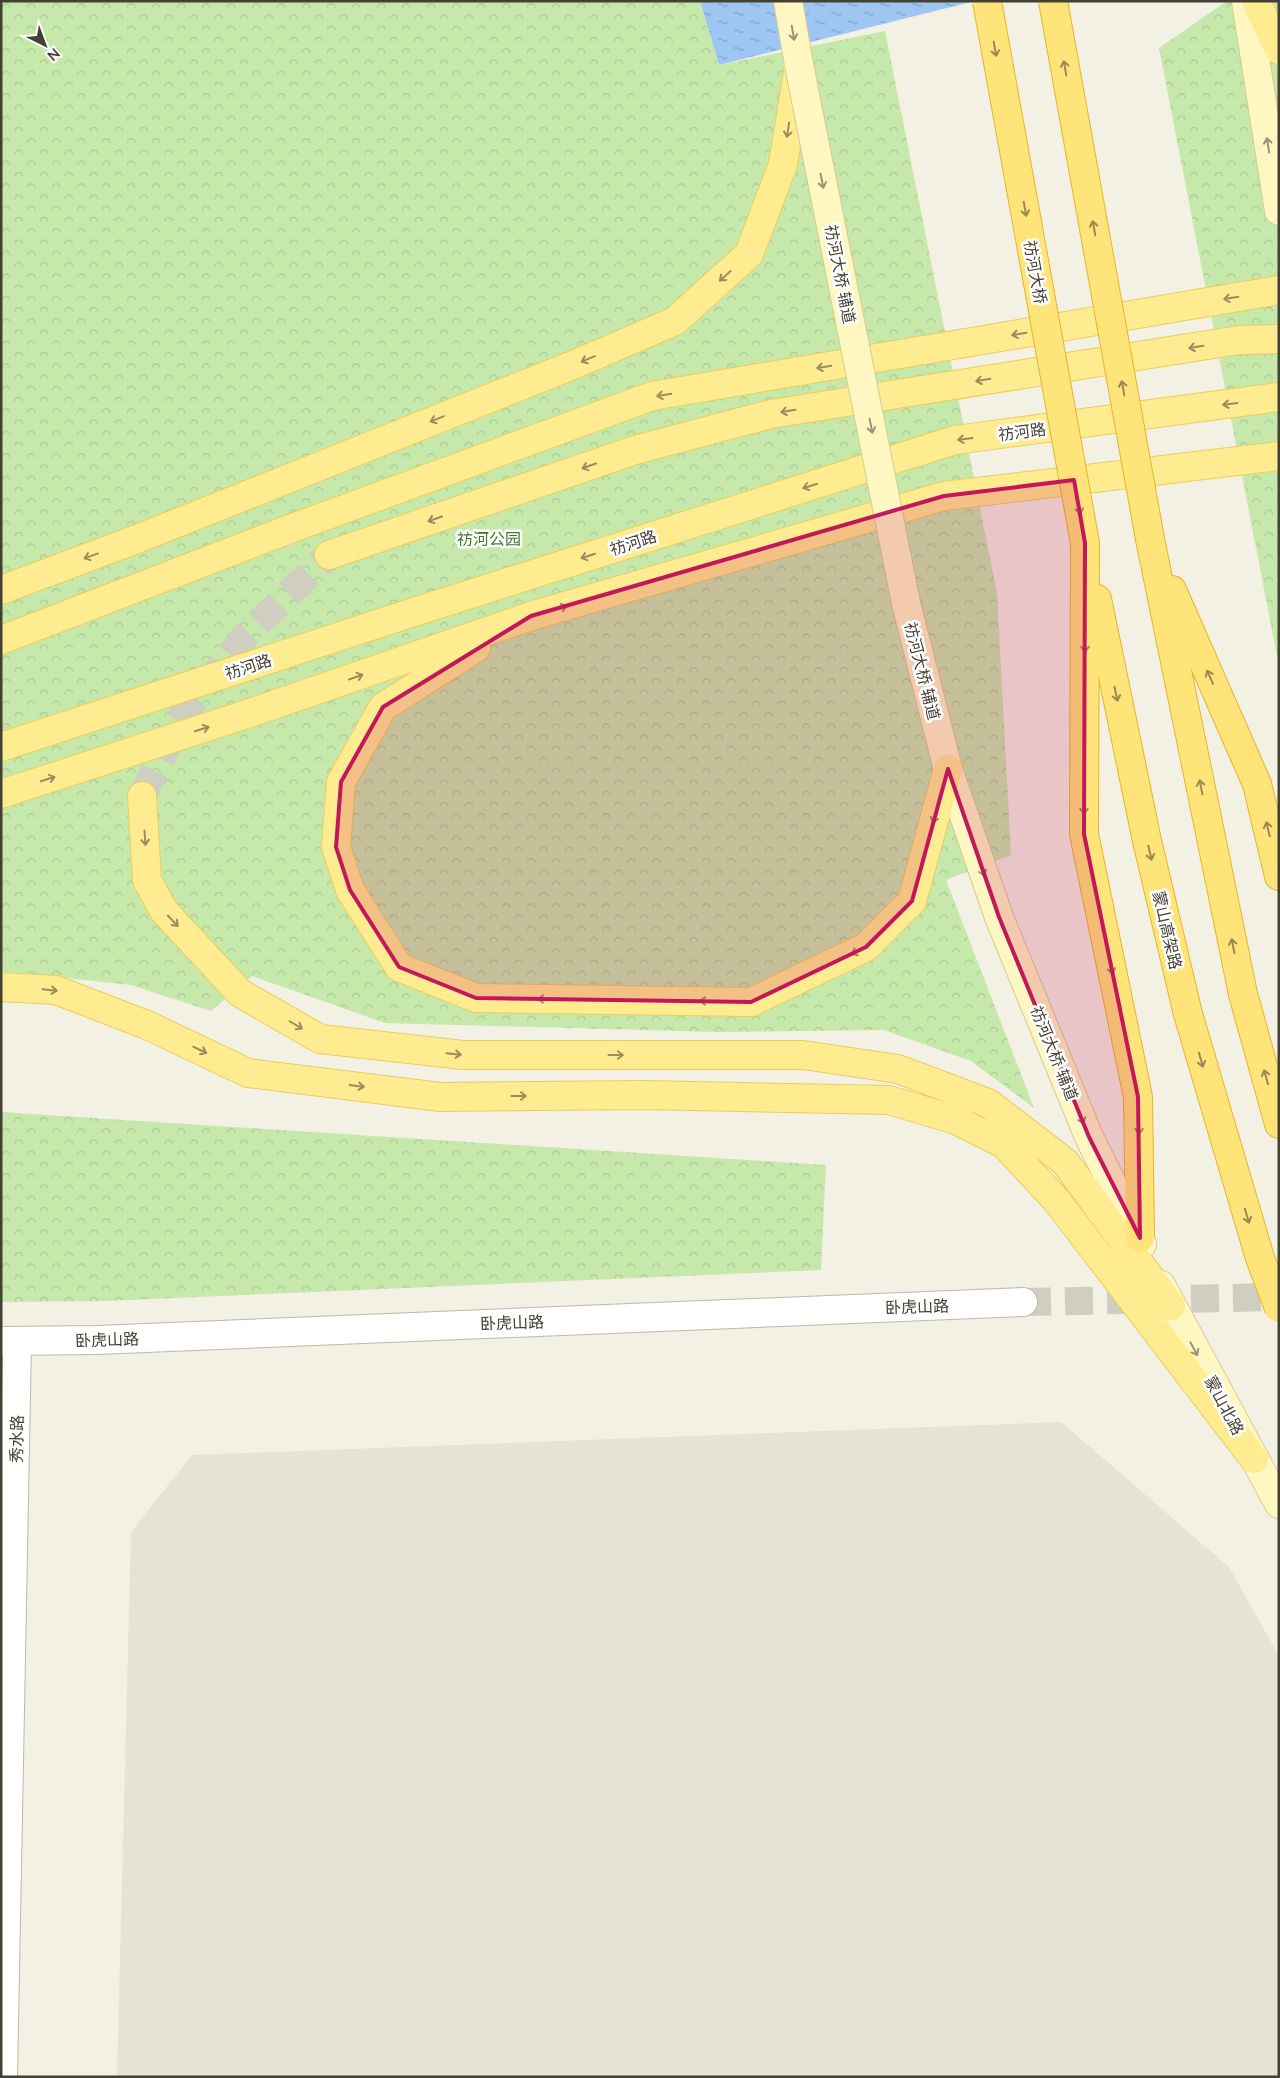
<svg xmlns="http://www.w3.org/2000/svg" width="1280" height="2078" font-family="Lato,'Noto Sans SC',sans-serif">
  <defs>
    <pattern id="park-crowns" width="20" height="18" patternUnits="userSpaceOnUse" patternTransform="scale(1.25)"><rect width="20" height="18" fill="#c6e9ab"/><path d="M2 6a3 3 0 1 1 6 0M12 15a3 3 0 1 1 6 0" fill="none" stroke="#abc994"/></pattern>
    <pattern id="water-ripples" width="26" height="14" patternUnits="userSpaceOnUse" patternTransform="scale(1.25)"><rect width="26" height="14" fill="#9dc6f3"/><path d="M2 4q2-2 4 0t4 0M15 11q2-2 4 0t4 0" fill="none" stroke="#82a2c6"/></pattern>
  </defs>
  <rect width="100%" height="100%" fill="#f3f0e4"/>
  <path fill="#e7e3d2" d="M1061 1422 1229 1567 1279 1656V2077H117L131 1532 192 1455Z"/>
  <path fill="url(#park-crowns)" d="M1 1H700L719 65 885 31 997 593 1011 855 946 880 1034 1108 971 1061 884 1030 718 1032 385 1023 252 976 211 1011 131 985 1 971Z
    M1227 1H1279V666L1159 48Z
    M1 1112 826 1165 821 1270 105 1301 1 1302Z"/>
  <path fill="url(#water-ripples)" d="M700 1H975L719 65Z"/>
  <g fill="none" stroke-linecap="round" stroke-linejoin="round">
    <path stroke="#d0cdc1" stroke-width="28" stroke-dasharray="28 14" stroke-linecap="butt" d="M1023 1302 1279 1297"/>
    <path stroke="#d0cdc1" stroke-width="28" stroke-dasharray="28 14" stroke-linecap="butt" d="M142 796 184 713 247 634 329 555"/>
    <defs>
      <path id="tertiary" d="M1 1341 97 1340 1023 1302
        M3 2077 17 1341"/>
      <path id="secondary" d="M788 1 799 65
        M1246 1 1279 211
        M906 603 948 769 999 917 1089 1137 1142 1244
        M1161 1285 1279 1504"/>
      <path id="primary" d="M1256 1 1279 50
        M329 555 635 450 771 414 1239 340 1279 339
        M1 590 137 539 578 363 675 321 749 254 783 164 799 66
        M1 640 287 530 652 396 1279 290
        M476 648 383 707 341 782 336 847 350 890 399 967 476 998 751 1002 866 947 912 901 948 769
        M1 747 417 611 955 440 1279 397
        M1 794 247 714 531 616 944 496 1279 456
        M142 796 147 880 164 911 240 993 320 1039 463 1055H803L898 1069 988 1103 1065 1162 1171 1306
        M1 987 56 990 147 1025 248 1073 440 1097 644 1095 889 1100 956 1120 1004 1144 1057 1201 1254 1459"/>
      <path id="trunk" d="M1150 539 1243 994 1279 1124
        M1085 543 1084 834 1138 1097 1140 1238
        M1172 590 1257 784 1279 876
        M1097 599 1147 841 1188 1014"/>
    </defs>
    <use href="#tertiary" stroke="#bfb9a6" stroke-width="30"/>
    <use href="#secondary" stroke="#d5cb92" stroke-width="30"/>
    <use href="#primary" stroke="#e9ce5d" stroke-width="30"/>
    <use href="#trunk" stroke="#e4b52d" stroke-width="30"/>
    <use href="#tertiary" stroke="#fff" stroke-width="28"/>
    <use href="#secondary" stroke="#fff7c2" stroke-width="28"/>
    <use href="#primary" stroke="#ffec91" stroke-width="28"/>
    <use href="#trunk" stroke="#ffe47a" stroke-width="28"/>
    <defs>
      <path id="secondary-bridge" d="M799 65 906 603"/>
      <path id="trunk-bridge" d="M987 1 1085 543
        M1053 1 1150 539
        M1188 1014 1260 1258 1279 1308"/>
    </defs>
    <use href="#secondary-bridge" stroke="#d5cb92" stroke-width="30" stroke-linecap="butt"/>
    <use href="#trunk-bridge" stroke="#e4b52d" stroke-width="30" stroke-linecap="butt"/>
    <use href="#secondary-bridge" stroke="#fff7c2" stroke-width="28"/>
    <use href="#trunk-bridge" stroke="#ffe47a" stroke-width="28"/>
  </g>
  <defs><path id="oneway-shaft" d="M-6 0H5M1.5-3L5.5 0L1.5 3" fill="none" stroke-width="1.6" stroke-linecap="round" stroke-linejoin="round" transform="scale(1.25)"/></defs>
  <g stroke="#999274">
    <use href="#oneway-shaft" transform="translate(793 33) rotate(80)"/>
    <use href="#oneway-shaft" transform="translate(1268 145) rotate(-99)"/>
    <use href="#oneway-shaft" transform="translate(822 181) rotate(79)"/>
    <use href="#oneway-shaft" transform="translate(871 426) rotate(79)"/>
    <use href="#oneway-shaft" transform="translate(982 869) rotate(71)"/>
    <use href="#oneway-shaft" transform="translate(1081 1117) rotate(68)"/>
    <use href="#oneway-shaft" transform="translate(1194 1349) rotate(62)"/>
  </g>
  <g stroke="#998a54">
    <use href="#oneway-shaft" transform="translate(995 49) rotate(80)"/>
    <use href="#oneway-shaft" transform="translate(1065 68) rotate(-100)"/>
    <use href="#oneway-shaft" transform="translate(1025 209) rotate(80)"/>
    <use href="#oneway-shaft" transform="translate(1094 228) rotate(-100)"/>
    <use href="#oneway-shaft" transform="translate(1123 388) rotate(-100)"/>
    <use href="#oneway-shaft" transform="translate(1079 507) rotate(80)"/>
    <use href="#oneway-shaft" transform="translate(1085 645) rotate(90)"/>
    <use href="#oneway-shaft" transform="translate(1210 677) rotate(-114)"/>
    <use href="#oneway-shaft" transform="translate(1116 694) rotate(78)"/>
    <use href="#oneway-shaft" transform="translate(1201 787) rotate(-101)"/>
    <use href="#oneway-shaft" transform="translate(1084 807) rotate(90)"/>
    <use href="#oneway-shaft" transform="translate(1268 829) rotate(-103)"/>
    <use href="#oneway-shaft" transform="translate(1150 853) rotate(77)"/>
    <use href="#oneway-shaft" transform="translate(1233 946) rotate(-101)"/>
    <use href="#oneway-shaft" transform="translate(1111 967) rotate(78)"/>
    <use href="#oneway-shaft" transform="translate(1201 1060) rotate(74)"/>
    <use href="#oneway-shaft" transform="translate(1266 1077) rotate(-106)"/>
    <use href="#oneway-shaft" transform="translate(1139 1127) rotate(89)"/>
    <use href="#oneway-shaft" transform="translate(1247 1216) rotate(74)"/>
  </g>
  <g stroke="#998d5e">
    <use href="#oneway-shaft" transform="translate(788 130) rotate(99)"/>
    <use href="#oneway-shaft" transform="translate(725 276) rotate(138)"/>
    <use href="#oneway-shaft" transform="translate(1231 298) rotate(170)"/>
    <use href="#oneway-shaft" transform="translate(1019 334) rotate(170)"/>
    <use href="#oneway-shaft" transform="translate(1196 347) rotate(171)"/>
    <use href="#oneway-shaft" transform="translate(588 359) rotate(157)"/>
    <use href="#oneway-shaft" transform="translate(824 367) rotate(170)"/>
    <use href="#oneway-shaft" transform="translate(983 380) rotate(171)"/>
    <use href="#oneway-shaft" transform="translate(664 395) rotate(170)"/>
    <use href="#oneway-shaft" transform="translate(1230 404) rotate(173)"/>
    <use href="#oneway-shaft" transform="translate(788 411) rotate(171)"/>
    <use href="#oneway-shaft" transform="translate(437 419) rotate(158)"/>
    <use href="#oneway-shaft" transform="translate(965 439) rotate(173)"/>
    <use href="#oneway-shaft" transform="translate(589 466) rotate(161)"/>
    <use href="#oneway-shaft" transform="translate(810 486) rotate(162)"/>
    <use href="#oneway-shaft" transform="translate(435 519) rotate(161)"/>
    <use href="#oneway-shaft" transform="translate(91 556) rotate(160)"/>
    <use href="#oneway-shaft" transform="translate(588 556) rotate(162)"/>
    <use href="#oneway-shaft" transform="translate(560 608) rotate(-16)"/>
    <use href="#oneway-shaft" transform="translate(356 677) rotate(-19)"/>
    <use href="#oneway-shaft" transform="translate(202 729) rotate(-18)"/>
    <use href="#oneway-shaft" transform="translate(48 779) rotate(-18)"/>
    <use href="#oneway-shaft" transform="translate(935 816) rotate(105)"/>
    <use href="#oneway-shaft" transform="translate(145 838) rotate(86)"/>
    <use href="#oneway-shaft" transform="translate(173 921) rotate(47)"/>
    <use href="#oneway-shaft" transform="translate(858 951) rotate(155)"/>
    <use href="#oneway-shaft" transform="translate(50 990) rotate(6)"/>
    <use href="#oneway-shaft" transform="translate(545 999) rotate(-179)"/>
    <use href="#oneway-shaft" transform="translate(707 1001) rotate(-179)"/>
    <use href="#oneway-shaft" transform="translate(296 1025) rotate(30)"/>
    <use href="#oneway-shaft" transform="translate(200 1050) rotate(26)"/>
    <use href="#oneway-shaft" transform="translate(454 1054) rotate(6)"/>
    <use href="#oneway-shaft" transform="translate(616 1055)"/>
    <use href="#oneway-shaft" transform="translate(357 1086) rotate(7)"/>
    <use href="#oneway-shaft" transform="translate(519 1096)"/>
  </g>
  <path fill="#c2185b" fill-opacity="0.2" stroke="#c2185b" stroke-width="4" stroke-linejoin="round" d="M1074 480 1085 543 1084 834 1138 1097 1140 1238 1089 1137 999 917 948 769 912 901 866 947 751 1002 476 998 399 967 350 890 336 847 341 782 383 707 531 616 944 496Z"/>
  <g text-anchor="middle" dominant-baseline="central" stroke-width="5" stroke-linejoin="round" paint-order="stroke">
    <g font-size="16" fill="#454034" stroke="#fff">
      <text transform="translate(1036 272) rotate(80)">祊河大桥</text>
      <text transform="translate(841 274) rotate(79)">祊河大桥 辅道</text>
      <text transform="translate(1022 431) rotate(-7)">祊河路</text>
      <text transform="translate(633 542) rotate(-18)">祊河路</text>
      <text transform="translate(248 666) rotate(-18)">祊河路</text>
      <text transform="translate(923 671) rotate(76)">祊河大桥 辅道</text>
      <text transform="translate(1168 930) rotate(77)">蒙山高架路</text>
      <text transform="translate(1055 1053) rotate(68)">祊河大桥 辅道</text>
      <text transform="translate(917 1306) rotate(-2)">卧虎山路</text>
      <text transform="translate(512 1322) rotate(-2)">卧虎山路</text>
      <text transform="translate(107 1339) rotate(-2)">卧虎山路</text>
      <text transform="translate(1225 1405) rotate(62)">蒙山北路</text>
      <text transform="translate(16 1439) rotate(-89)">秀水路</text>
    </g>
    <g font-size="16" fill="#3b7925" stroke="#fff">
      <text x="489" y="538">祊河公园</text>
    </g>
  </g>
  <rect width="1280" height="2078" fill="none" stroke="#454034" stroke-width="5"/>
  <g transform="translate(45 45) rotate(138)" stroke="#ffffff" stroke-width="4" paint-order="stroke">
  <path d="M0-4L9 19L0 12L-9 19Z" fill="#454034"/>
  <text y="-8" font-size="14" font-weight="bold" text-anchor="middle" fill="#454034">N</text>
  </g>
</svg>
